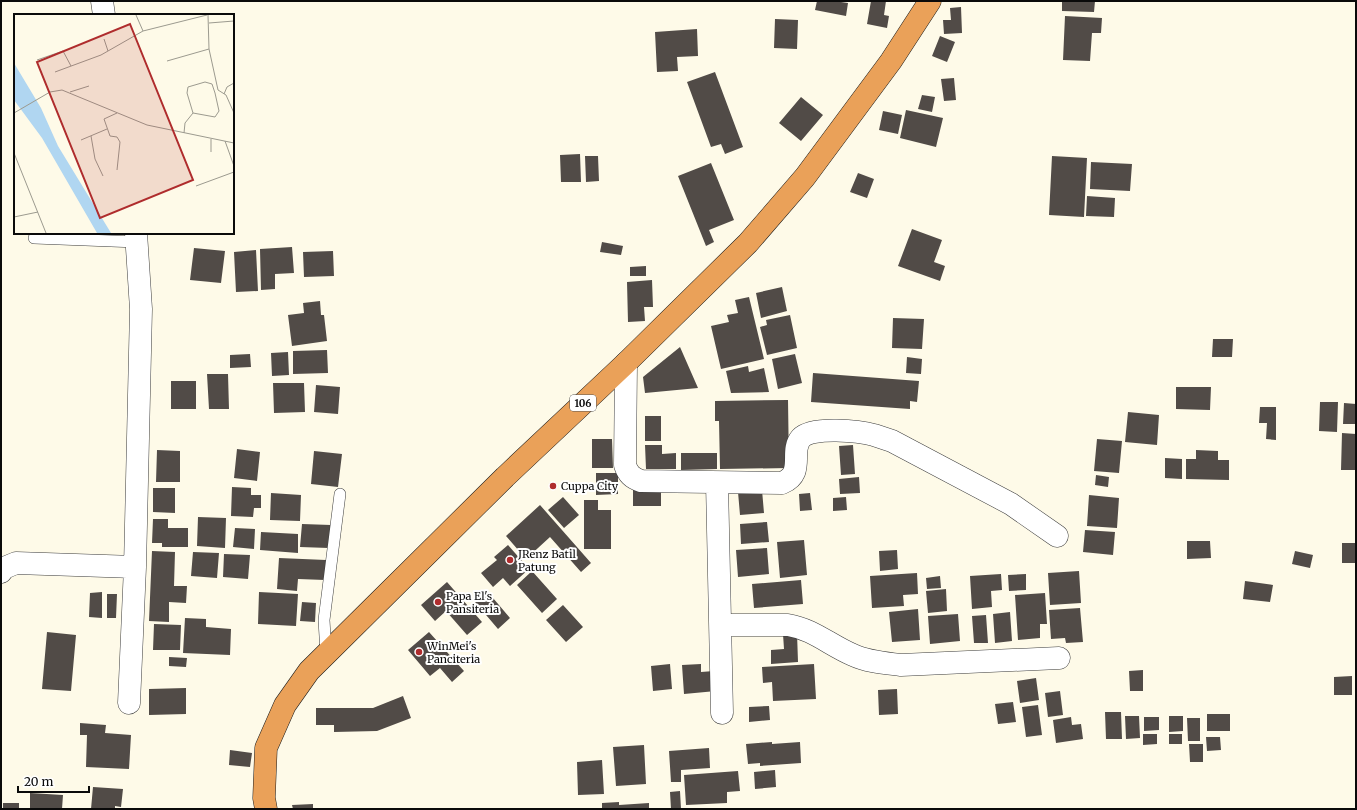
<svg xmlns="http://www.w3.org/2000/svg" width="1357" height="810" font-family="Merriweather,serif">
  <rect width="100%" height="100%" fill="#fefae8"/>
  <path fill="#514b47" d="M817 1H834L848 3 846 16 815 10Z
    M871 1H886L884 15 889 16 887 28 867 24Z
    M1062 1H1095L1094 12 1062 11Z
    M961 7 962 33 944 34 943 20H951L950 8Z
    M1065 16 1102 18 1101 33H1092L1090 61 1063 60Z
    M775 19 798 20 797 49 774 48Z
    M697 29 698 56 677 57 678 71 657 72 655 32Z
    M940 36 955 42 947 62 932 56Z
    M715 72 743 147 725 154 721 144 711 147 687 82Z
    M954 78 956 100 944 101 941 79Z
    M922 95 935 97 932 112 918 109Z
    M801 97 823 115 801 141 779 123Z
    M906 110 943 118 936 147 900 138Z
    M883 111 902 115 898 134 879 130Z
    M580 154 581 182H561L560 155Z
    M585 156H598L599 181 586 182Z
    M1052 156 1087 158 1084 217 1049 215Z
    M1091 162 1132 164 1130 191 1090 189Z
    M711 163 734 220 709 230 714 242 706 246 678 176Z
    M858 173 874 179 867 198 850 192Z
    M1087 196 1115 198 1114 217 1086 216Z
    M912 229 942 240 934 262 945 266 940 281 898 266Z
    M602 242 623 246 621 255 600 252Z
    M292 247 294 273 275 274V289L261 290 260 249Z
    M194 248 225 251 221 283 190 280Z
    M256 250 258 291 236 292 234 252Z
    M333 251 334 276 304 277 303 252Z
    M646 266V276H630V267Z
    M652 280 653 307H644L645 321 628 322 627 282Z
    M782 287 787 311 761 318 756 293Z
    M749 297 764 359 721 369 711 326 729 322 727 315 738 313 735 300Z
    M320 301 321 315H324L327 341 292 346 288 315 304 313 303 303Z
    M790 315 797 348 767 355 760 327 767 325 766 320Z
    M893 318 924 319 922 349 892 348Z
    M1213 339H1233L1232 357H1212Z
    M680 347 698 388 645 393 643 377Z
    M327 350 328 373 293 374V351Z
    M288 352 289 375 272 376 271 353Z
    M250 354 251 367 230 368V355Z
    M795 354 802 383 778 389 772 359Z
    M907 357 922 359 921 374 906 373Z
    M748 366 749 372 764 368 769 392 731 393 726 371Z
    M813 373 919 381 917 402 910 401V409L811 402Z
    M207 374H228L229 409H209Z
    M171 381H196V409H171Z
    M273 383H304L305 412 274 413Z
    M316 385 340 387 338 414 314 412Z
    M1176 387H1211L1210 410 1176 409Z
    M788 400 789 468 720 469 719 421H715V401Z
    M1320 402H1338L1337 432 1319 431Z
    M1344 403 1356 404V424H1343Z
    M1260 407H1276V440L1266 439 1267 423H1259Z
    M1128 412 1159 415 1157 445 1125 442Z
    M645 416H661V441H645Z
    M1342 433 1356 434V470H1341Z
    M592 439H612L613 468H592Z
    M1097 439 1122 441 1119 473 1094 471Z
    M645 445H662V454L676 453V469H646Z
    M853 445 855 474 841 475 839 446Z
    M237 449 260 452 257 481 234 478Z
    M157 450 180 451V482H156Z
    M1196 450 1218 451V460H1229V480L1186 479V459H1196Z
    M314 451 342 454 338 487 311 484Z
    M681 453H717V469L681 470Z
    M1165 458 1182 459V479L1165 478Z
    M596 473H618V494L596 495Z
    M1096 475 1109 477 1108 487 1095 485Z
    M859 477 860 493 840 494 839 479Z
    M232 487 251 488V495H261V508H254L253 517 231 516Z
    M153 488H175V513L153 512Z
    M633 490H661V506H633Z
    M762 490 764 513 740 515 738 492Z
    M271 493 301 495 300 521 270 520Z
    M810 493 812 510 800 511 799 494Z
    M1089 495 1119 498 1117 528 1087 526Z
    M563 497 579 515 564 528 548 510Z
    M846 497 847 510 833 511V498Z
    M584 500H598V510H611V549H584Z
    M540 505 591 563 581 572 550 537 526 559 506 536Z
    M198 517 226 518 225 548 197 546Z
    M153 519H168V528H188V547H162V543H152Z
    M767 522 769 542 741 544 740 524Z
    M302 524 331 525 329 548 300 547Z
    M235 528 255 529 254 549 233 547Z
    M1085 530 1115 532 1113 555 1083 552Z
    M261 532 298 534V553L260 550Z
    M804 540 807 575 780 578 777 542Z
    M1187 541H1210L1211 558 1187 559Z
    M1342 543H1356V563H1342Z
    M508 545 529 569 510 586 503 578 493 587 481 573 497 560 494 557Z
    M767 548 769 574 738 577 736 550Z
    M897 550 898 569 880 571 879 551Z
    M152 551 175 552 174 586H187L186 603 169 602V622L149 621Z
    M1295 551 1313 555 1310 568 1292 564Z
    M193 552 219 553 217 578 191 576Z
    M224 554 250 555 248 579 223 577Z
    M279 558 326 560 325 580 298 579 297 591 277 589Z
    M532 571 557 599 542 613 517 585Z
    M1079 571 1081 603 1050 605 1048 573Z
    M917 573 918 594 903 595 904 606 872 608 870 576Z
    M1001 574 1002 590 991 591 992 607 972 609 970 576Z
    M1026 574V590L1009 591 1008 575Z
    M940 576 941 588 927 589 926 578Z
    M801 580 803 604 754 608 752 584Z
    M1245 581 1273 585 1270 602 1243 599Z
    M447 582 482 622 467 635 446 611 435 621 421 605Z
    M946 589 947 611 928 613 926 591Z
    M487 591 510 618 498 629 475 602Z
    M102 592V618L89 617 90 593Z
    M259 592 298 594 296 626 258 624Z
    M1045 593 1047 624H1040V638L1018 640 1015 595Z
    M107 594H117L116 618H107Z
    M302 602 316 603 315 622 300 621Z
    M563 605 583 627 566 642 546 620Z
    M1080 608 1083 642 1066 643 1065 638 1051 639 1049 610Z
    M918 609 920 640 892 642 889 612Z
    M1010 612 1012 641 995 643 993 614Z
    M958 614 960 641 930 644 928 616Z
    M986 615 988 643H974L972 616Z
    M185 618 206 619V627L231 629 230 655 183 653Z
    M154 624 181 625 180 650H153Z
    M47 632 76 635 71 691 42 689Z
    M429 632 464 671 452 682 440 668 430 676 408 650Z
    M797 633 798 662 771 664V650L784 649 783 634Z
    M169 657 187 658 186 667 169 666Z
    M670 664 672 689 653 691 651 666Z
    M701 664V672L714 671 716 691 684 694 682 665Z
    M814 664 816 699 773 701 772 682 763 683 762 667Z
    M1143 670V691H1130L1129 671Z
    M1352 676V695H1334V677Z
    M1036 678 1039 700 1020 703 1017 681Z
    M186 688V714L149 715V689Z
    M897 689 898 714 879 715 878 690Z
    M1060 691 1063 715 1048 717 1045 693Z
    M403 696 411 718 377 731 334 732V725H316V708H373Z
    M1013 702 1016 722 998 724 995 704Z
    M1038 705 1042 735 1026 737 1022 707Z
    M769 706 770 720 749 722V707Z
    M1105 712H1121L1122 739H1106Z
    M1207 714H1230V731H1207Z
    M1125 716H1139L1140 738 1126 739Z
    M1169 716H1183V731L1169 732Z
    M1071 717 1072 725 1081 724 1083 739 1056 743 1053 720Z
    M1144 717H1159V730L1144 731Z
    M1187 718H1200V741H1188Z
    M80 723 106 725 105 733 131 735 129 769 86 767 87 735H80Z
    M1143 734H1157V744L1143 745Z
    M1169 734H1182V744H1169Z
    M1206 737H1220L1221 750 1207 751Z
    M772 742V744L800 742 801 763 760 766V763L748 764 746 744Z
    M1189 744H1203V762H1190Z
    M644 745 646 784 616 786 613 747Z
    M709 748 710 768 681 770V782H671L669 751Z
    M230 750 252 753 250 767 229 765Z
    M602 760 604 794 578 795 577 762Z
    M775 770 776 787 755 789 754 772Z
    M738 771 740 791 727 792V803L686 805 684 775Z
    M93 787 123 789 121 807 115 806V809H91Z
    M680 791 681 809H671L670 792Z
    M30 793 63 795 62 809H30Z
    M619 802V805L649 803V809H602V803Z
    M3 803H19V809H3Z
    M313 804V809H293L292 805Z"/>
  <g fill="none" stroke-linecap="round" stroke-linejoin="round">
    <defs>
      <path id="lane" d="M34 238 137 242
        M326 653 324 620 340 494"/>
      <path id="street" d="M102 1 104 15
        M626 363 625 465C628 474 632 478 641 481L782 483C806 473 789 452 801 438 812 426 860 431 874 435 880 437 886 439 892 441L1011 504 1057 536
        M717 483 722 713
        M1 572 4 568 16 563 135 567
        M721 625H788C813 629 831 646 853 655 868 662 885 663 901 665L1059 658
        M129 703 135 567 141 309 136 233"/>
      <path id="highway" d="M266 809 264 798 266 748 285 705 309 671 505 477 626 363 748 243 805 177 891 61 930 1"/>
    </defs>
    <use href="#lane" stroke="#3d3d3d" stroke-width="12"/>
    <use href="#street" stroke="#3d3d3d" stroke-width="23"/>
    <use href="#highway" stroke="#1b1b1b" stroke-width="23"/>
    <use href="#lane" stroke="#fff" stroke-width="11"/>
    <use href="#street" stroke="#fff" stroke-width="22"/>
    <use href="#highway" stroke="#eaa159" stroke-width="22"/>
  </g>
  <g fill="#af2c2d" stroke="#fff" stroke-width="1.5">
    <circle cx="553" cy="486" r="4"/>
    <circle cx="510" cy="560" r="4"/>
    <circle cx="438" cy="602" r="4"/>
    <circle cx="419" cy="652" r="4"/>
  </g>
  <g text-anchor="middle" dominant-baseline="central" stroke-width="4" stroke-linejoin="round" paint-order="stroke">
    <rect fill="#fff" stroke="#545454" stroke-width="1" x="570" y="395" width="26" height="16" rx="3"/>
    <g font-size="10" font-weight="bold" fill="#0a0a0a">
      <text x="583" y="403">106</text>
    </g>
    <g font-size="11" fill="#0a0a0a" stroke="#fff" text-anchor="start">
      <text x="561" y="486">Cuppa City</text>
      <text x="518" y="554">JRenz Batil<tspan x="518" dy="13">Patung</tspan></text>
      <text x="446" y="596">Papa El's<tspan x="446" dy="13">Pansiteria</tspan></text>
      <text x="427" y="646">WinMei's<tspan x="427" dy="13">Panciteria</tspan></text>
    </g>
  </g>
  <g transform="translate(14 14)">
    <rect width="220" height="220" fill="#fefae8"/>
    <path d="M0 49 27 94 44 132 97 219H83L28 124 0 86Z" fill="#b0d6f1"/>
    <path fill="none" stroke="#9c9a8f" stroke-width="1" d="M122 1 129 17M194 1 195 35 204 76 212 81 220 99M195 9 220 7M90 25 94 37M23 46 49 37 57 52M153 47 195 35M41 58 87 41 129 17 193 1M191 68 198 70 201 79 205 97 201 103 179 99 173 79 174 73ZM56 78 75 72M210 80 213 73 220 69M0 99 36 78 48 76 133 111 220 129M103 99 90 105 96 122 103 123 106 128 103 156M170 119 171 109 179 99M77 122 81 145 89 162M67 126 93 115M211 127 220 152M197 138V125M0 139 32 219M182 172 220 158M0 203 24 198"/>
    <path fill="#af2c2d" fill-opacity="0.15" stroke="#af2c2d" stroke-width="2" d="M116 10 179 166 86 204 23 48Z"/>
    <rect width="220" height="220" fill="none" stroke="#0a0a0a" stroke-width="2"/>
  </g>
  <rect width="1357" height="810" fill="none" stroke="#0a0a0a" stroke-width="4"/>
  <path d="M18 786v6h71v-6" fill="none" stroke="#0a0a0a" stroke-width="2"/>
  <text x="24" y="786" font-size="12" fill="#0a0a0a" stroke="#ffffff" stroke-width="3" paint-order="stroke">20 m</text>
</svg>
